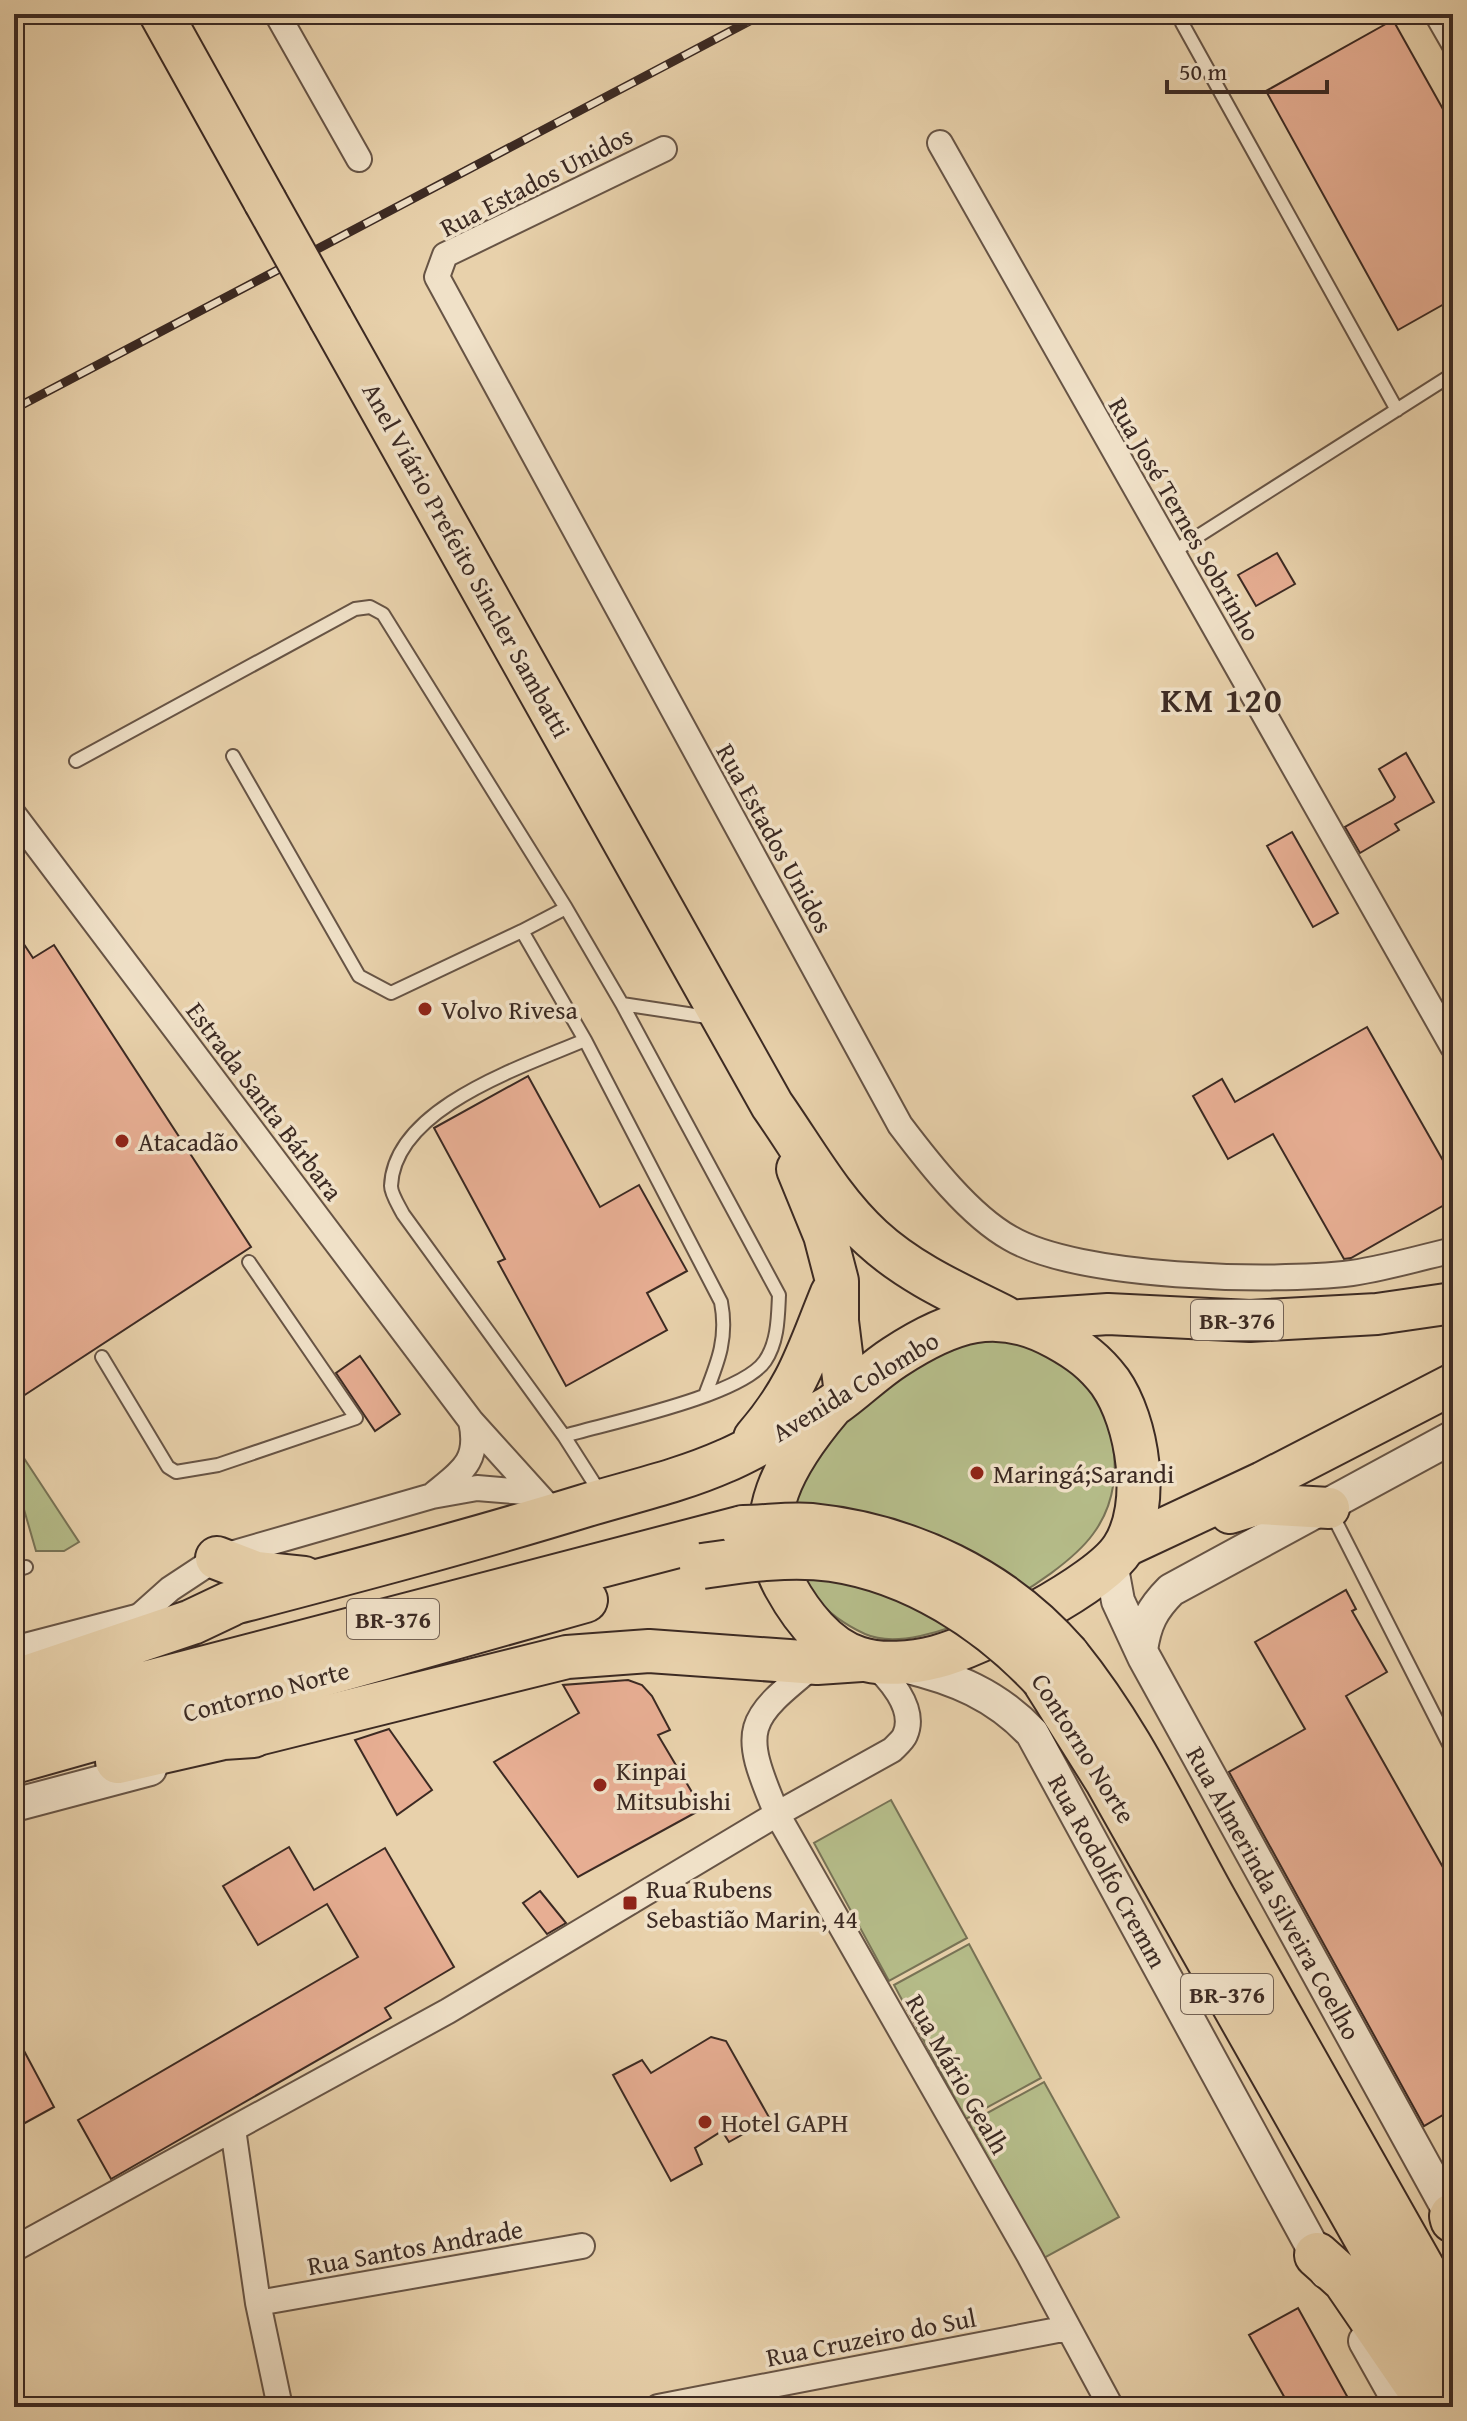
<svg xmlns="http://www.w3.org/2000/svg" width="1467" height="2421" font-family="'Gentium Book Plus',serif">
  <rect width="100%" height="100%" fill="#e8d1ab"/>
  <filter id="stains"><feTurbulence type="fractalNoise" baseFrequency=".0025" numOctaves="4"/><feColorMatrix values="0 0 0 0 .2 0 0 0 0 .09 0 0 0 0 .02 0 0 0 .5 -.17"/></filter>
  <radialGradient id="worn" r=".72"><stop offset=".6" stop-color="#630" stop-opacity="0"/><stop offset="1" stop-color="#630" stop-opacity=".3"/></radialGradient>
  <path fill="#b5bc89" stroke="#787356" stroke-width="2" d="M982 1340C1002 1341 1021 1342 1041 1350 1109 1379 1138 1474 1093 1534 1059 1581 923 1660 865 1634 826 1616 799 1587 792 1545 791 1538 787 1528 788 1521 792 1486 824 1443 847 1418 859 1405 877 1395 891 1385 904 1375 919 1359 935 1353 950 1347 966 1344 982 1340Z
    M14 1443 79 1542 64 1551H36L14 1475Z
    M891 1800 967 1938 889 1981 814 1843Z
    M969 1944 1041 2078 966 2119 894 1985Z
    M1044 2082 1119 2217 1044 2258 969 2123Z"/>
  <path fill="#e7ae93" stroke="#3c2a23" stroke-width="2" d="M1393 20 1453 127V299L1398 330 1266 91Z
    M1277 553 1295 584 1256 606 1238 575Z
    M1406 753 1434 802 1395 824 1399 830 1360 853 1345 827 1393 800 1395 797 1379 769Z
    M1292 832 1338 913 1313 927 1267 846Z
    M14 929 33 958 54 945 251 1247 14 1402Z
    M1367 1027 1453 1178V1200L1351 1258 1344 1259 1273 1134 1228 1159 1193 1096 1222 1079 1235 1102Z
    M528 1076 600 1207 639 1185 687 1271 647 1293 667 1330 566 1386 498 1262 505 1259 434 1128Z
    M360 1356 400 1414 375 1431 336 1373Z
    M1346 1590 1356 1609 1352 1611 1387 1672 1346 1696 1453 1885V2109L1424 2126 1229 1772 1305 1729 1255 1642Z
    M628 1680 642 1685 652 1696 670 1730 658 1735 702 1809 578 1877 494 1762 579 1713 563 1685Z
    M389 1729 432 1790 397 1815 355 1740Z
    M289 1847 314 1890 385 1848 454 1967 385 2008 391 2018 111 2179 78 2120 358 1957 327 1904 258 1945 223 1886Z
    M540 1891 566 1923 547 1934 523 1903Z
    M14 2032 54 2107 14 2129Z
    M711 2037 726 2041 770 2119 729 2142 722 2131 695 2148 702 2164 671 2181 613 2075 642 2060 651 2073Z
    M1298 2308 1353 2407H1290L1249 2335Z"/>
  <g fill="none" stroke-linecap="round" stroke-linejoin="round">
    <defs>
      <path id="service" d="M1181 14 1182 23 1397 410
        M1430 14 1453 54
        M1173 552 1453 374
        M233 756 359 976 391 993 522 931
        M76 761 355 609 370 607 383 614 566 908
        M622 1004 714 1018
        M585 1040 721 1302C728 1338 718 1362 705 1395
        M102 1357 168 1467 176 1472 218 1465 356 1418 249 1262
        M564 1436C608 1423 741 1396 765 1361 778 1342 778 1317 779 1295L622 1004 566 908 522 931 585 1040C525 1066 394 1107 391 1186 391 1194 399 1206 403 1214L564 1436 601 1494
        M1331 1512 1453 1752
        M14 1571 26 1567"/>
      <path id="minor" d="M277 14 359 159
        M940 143 1453 1047
        M664 149 445 255 437 277 900 1125C928 1162 969 1215 1010 1238 1078 1278 1272 1283 1352 1273 1386 1268 1420 1258 1453 1250
        M14 815 471 1421 556 1515
        M434 1494C462 1471 480 1461 471 1421
        M133 1622 170 1589 217 1558 432 1496 477 1488 536 1493
        M817 1663C745 1721 740 1727 777 1814L1029 2255 1111 2407
        M233 2129 258 2303 280 2407
        M14 2249 448 2011 777 1814 892 1750C896 1746 903 1740 905 1735 917 1708 888 1676 869 1661
        M258 2303 582 2246
        M658 2407 1068 2328"/>
      <path id="tertiary" d="M1111 1563 1118 1601 1144 1657 1452 2216
        M1141 1650C1145 1623 1152 1609 1171 1590L1453 1437
        M14 1653 137 1621
        M904 1666C955 1678 996 1695 1032 1733L1326 2272
        M14 1805 150 1769
        M1365 2341 1402 2407"/>
      <path id="primary" d="M1021 1320 1108 1314 1250 1321 1377 1314 1453 1303
        M1230 1513 1259 1504 1329 1508
        M1124 1547 1263 1482 1453 1384"/>
      <path id="trunk" d="M161 14 265 201
        M331 319 772 1105C803 1149 832 1202 872 1238 910 1273 958 1294 1004 1317
        M798 1169 825 1235 837 1281V1321L846 1394
        M755 1438C799 1387 807 1354 832 1293
        M217 1558 256 1573 304 1578
        M230 1604C348 1573 467 1542 584 1506 630 1492 680 1481 725 1461 749 1451 771 1437 795 1425 807 1418 822 1413 833 1405 855 1390 873 1371 895 1357 950 1321 997 1304 1057 1338 1079 1350 1095 1362 1110 1382 1138 1422 1151 1505 1123 1548 1100 1585 979 1646 936 1657 913 1663 881 1666 858 1658 826 1648 801 1615 785 1586 748 1519 787 1459 831 1407
        M253 1735 567 1657 649 1651 817 1663 861 1660"/>
      <path id="motorway" d="M1067 1655C1130 1733 1166 1814 1214 1900 1293 2041 1374 2181 1453 2323
        M1043 1678 1107 1780 1453 2391
        M14 1682 192 1622 230 1604
        M14 1718 743 1528
        M14 1761 585 1600
        M118 1761 223 1737 253 1735
        M1452 2216 1453 2220
        M1317 2255 1345 2280 1432 2407"/>
    </defs>
    <use href="#service" stroke="#675445" stroke-width="16"/>
    <use href="#minor" stroke="#675445" stroke-width="28"/>
    <use href="#tertiary" stroke="#675445" stroke-width="36"/>
    <use href="#primary" stroke="#3c2a23" stroke-width="44"/>
    <use href="#trunk" stroke="#3c2a23" stroke-width="46"/>
    <use href="#motorway" stroke="#3c2a23" stroke-width="48"/>
    <use href="#service" stroke="#f0e1c8" stroke-width="12"/>
    <use href="#minor" stroke="#f0e1c8" stroke-width="24"/>
    <use href="#tertiary" stroke="#f0e1c8" stroke-width="32"/>
    <use href="#primary" stroke="#e8d1ab" stroke-width="40"/>
    <use href="#trunk" stroke="#e8d1ab" stroke-width="42"/>
    <use href="#motorway" stroke="#e8d1ab" stroke-width="44"/>
    <defs>
      <path id="rail" d="M615 18 624 14
        M14 409 763 14"/>
    </defs>
    <use href="#rail" stroke="#3c2a23" stroke-width="9"/>
    <use href="#rail" stroke="#f0e1c8" stroke-width="6" stroke-dasharray="18" stroke-linecap="butt"/>
    <defs>
      <path id="trunk-bridge" d="M265 201 331 319"/>
      <path id="motorway-bridge" d="M743 1528C765 1528 789 1524 811 1526 909 1536 1002 1580 1067 1655
        M702 1566C744 1560 789 1553 832 1559 913 1571 987 1619 1043 1678"/>
    </defs>
    <use href="#trunk-bridge" stroke="#3c2a23" stroke-width="46" stroke-linecap="butt"/>
    <use href="#motorway-bridge" stroke="#3c2a23" stroke-width="48" stroke-linecap="butt"/>
    <use href="#trunk-bridge" stroke="#e8d1ab" stroke-width="42"/>
    <use href="#motorway-bridge" stroke="#e8d1ab" stroke-width="44"/>
  </g>
  <g fill="#8f2418" stroke="#f0e1c8" stroke-width="3">
    <circle cx="425" cy="1009" r="8"/>
    <circle cx="122" cy="1141" r="8"/>
    <circle cx="977" cy="1473" r="8"/>
    <circle cx="600" cy="1785" r="8"/>
    <rect x="622" y="1895" width="16" height="16" rx="4"/>
    <circle cx="705" cy="2122" r="8"/>
  </g>
  <g text-anchor="middle" dominant-baseline="central" stroke-width="7" stroke-linejoin="round" paint-order="stroke">
    <g fill="#f0e1c8" stroke="#726154" stroke-width="2">
      <rect x="1191" y="1300" width="92" height="40" rx="6"/>
      <rect x="347" y="1599" width="92" height="40" rx="6"/>
      <rect x="1181" y="1974" width="92" height="40" rx="6"/>
    </g>
    <g font-size="24" font-weight="bold" fill="#3c2a23">
      <text x="1237" y="1320">BR-376</text>
      <text x="393" y="1619">BR-376</text>
      <text x="1227" y="1994">BR-376</text>
    </g>
    <g font-size="26" fill="#3c2a23" stroke="#f0e1c8">
      <text transform="translate(536 181) rotate(-27)">Rua Estados Unidos</text>
      <text transform="translate(1185 519) rotate(60)">Rua José Ternes Sobrinho</text>
      <text transform="translate(467 560) rotate(61)">Anel Viário Prefeito Sincler Sambatti</text>
      <text transform="translate(775 838) rotate(61)">Rua Estados Unidos</text>
      <text transform="translate(265 1101) rotate(53)">Estrada Santa Bárbara</text>
      <text transform="translate(855 1386) rotate(-31)">Avenida Colombo</text>
      <text transform="translate(266 1691) rotate(-15)">Contorno Norte</text>
      <text transform="translate(1084 1748) rotate(58)">Contorno Norte</text>
      <text transform="translate(1108 1871) rotate(61)">Rua Rodolfo Cremm</text>
      <text transform="translate(1274 1893) rotate(61)">Rua Almerinda Silveira Coelho</text>
      <text transform="translate(958 2074) rotate(60)">Rua Mário Gealh</text>
      <text transform="translate(415 2247) rotate(-10)">Rua Santos Andrade</text>
      <text transform="translate(871 2337) rotate(-11)">Rua Cruzeiro do Sul</text>
    </g>
    <g font-size="26" fill="#3c2a23" stroke="#f0e1c8" text-anchor="start">
      <text x="441" y="1009">Volvo Rivesa</text>
      <text x="138" y="1141">Atacadão</text>
      <text x="993" y="1473">Maringá;Sarandi</text>
      <text x="616" y="1770">Kinpai<tspan x="616" dy="30">Mitsubishi</tspan></text>
      <text x="646" y="1888">Rua Rubens<tspan x="646" dy="30">Sebastião Marin, 44</tspan></text>
      <text x="721" y="2122">Hotel GAPH</text>
    </g>
    <g font-size="34" font-weight="bold" letter-spacing="2" fill="#3c2a23" stroke="#f0e1c8">
      <text x="1222" y="699">KM 120</text>
    </g>
  </g>
  <rect width="1467" height="2421" fill="none" stroke="#e8d1ab" stroke-width="48"/>
  <rect x="16" y="16" width="1435" height="2389" fill="none" stroke="#3c2a23" stroke-width="4"/>
  <rect x="24" y="24" width="1419" height="2373" fill="none" stroke="#3c2a23" stroke-width="2"/>
  <path d="M1167 80v12h160v-12" fill="none" stroke="#3c2a23" stroke-width="4"/>
  <text x="1179" y="80" font-size="24" fill="#3c2a23" stroke="#f0e1c8" stroke-width="6" paint-order="stroke">50 m</text>
  <rect width="100%" height="100%" filter="url(#stains)"/>
  <rect width="100%" height="100%" fill="url(#worn)"/>
</svg>
